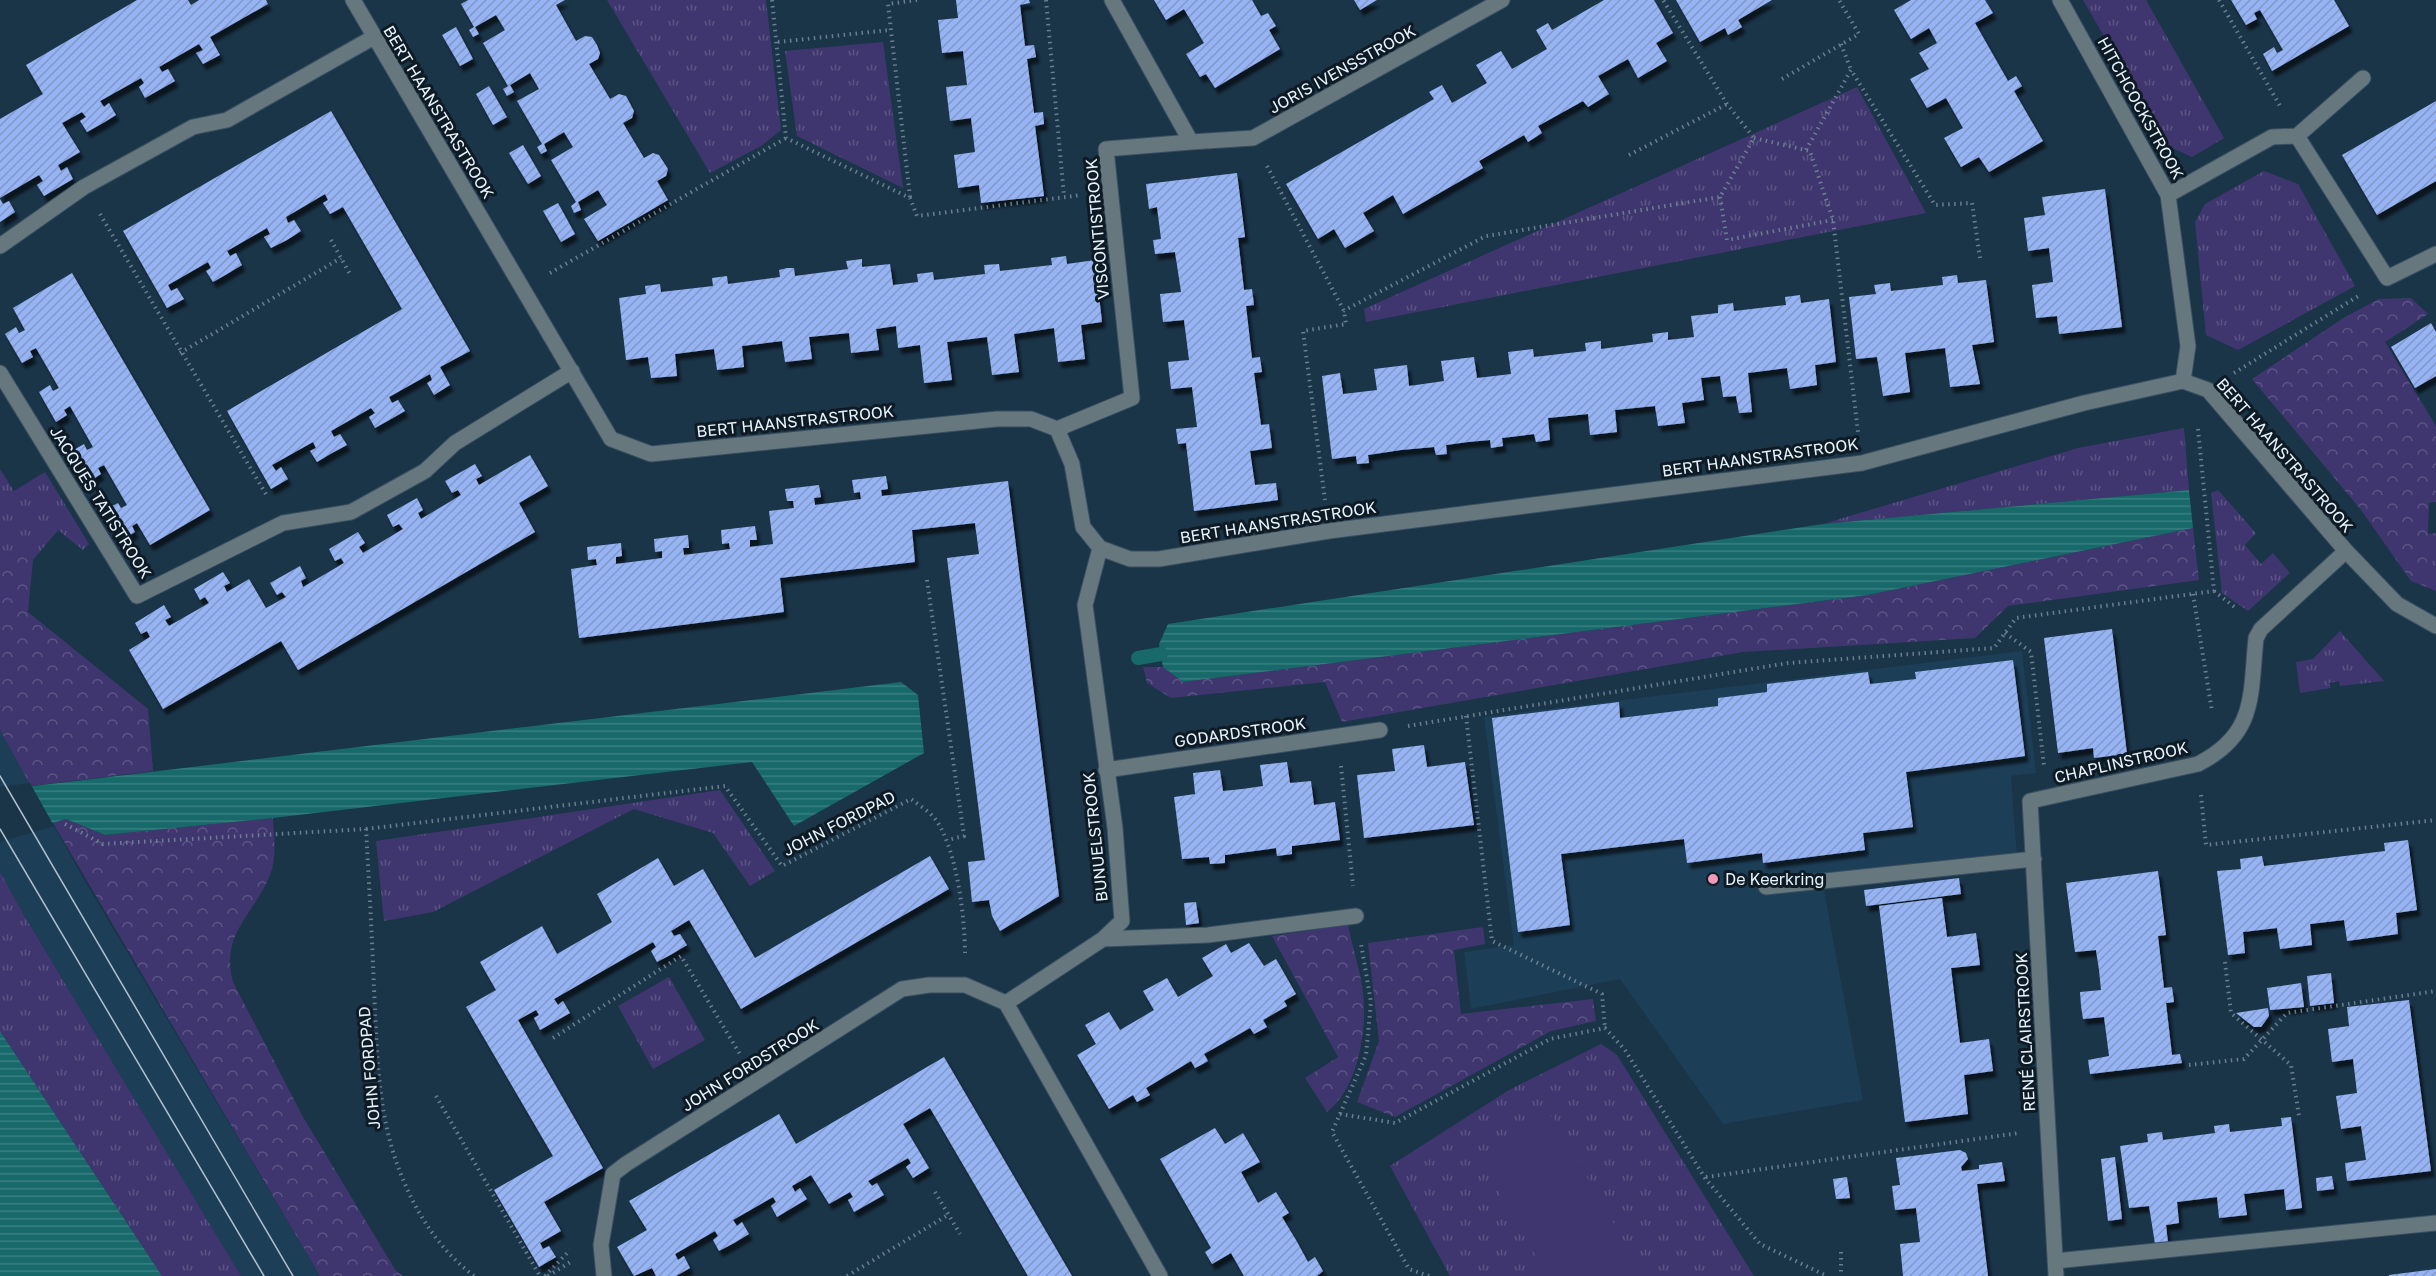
<svg xmlns="http://www.w3.org/2000/svg" width="2436" height="1276" font-family="'Golos Text',sans-serif">
  <defs>
    <pattern id="grass-tufts" width="24" height="20" patternUnits="userSpaceOnUse" patternTransform="scale(1.5)"><rect width="24" height="20" fill="#40366f"/><path d="M3 7l-1-3M5 7V3M7 7l1-3M15 17l-1-3M17 17v-4M19 17l1-3" fill="none" stroke="#5c5485"/></pattern>
    <pattern id="forest-crowns" width="20" height="18" patternUnits="userSpaceOnUse" patternTransform="scale(1.5)"><rect width="20" height="18" fill="#40366f"/><path d="M2 6a3 3 0 1 1 6 0M12 15a3 3 0 1 1 6 0" fill="none" stroke="#5c5485"/></pattern>
    <pattern id="water-rules" width="6" height="5" patternUnits="userSpaceOnUse" patternTransform="scale(1.5)"><rect width="6" height="5" fill="#17696a"/><path d="M0 2.5h6" fill="none" stroke="#397f80"/></pattern>
    <pattern id="building-hatch" width="6" height="6" patternUnits="userSpaceOnUse" patternTransform="scale(1.5)"><rect width="6" height="6" fill="#96b3f3"/><path d="M-1 1l2-2M0 6l6-6M5 7l2-2" fill="none" stroke="#8298c9"/></pattern>
    <filter id="shadow"><feDropShadow dx="3.5" dy="6" stdDeviation="1.5" flood-color="#0009"/></filter>
  </defs>
  <rect width="100%" height="100%" fill="#1a3448"/>
  <path fill="#1d3e57" d="M2022 651 2036 773 2011 776 2018 869 1824 890 1863 1100 1723 1124 1620 979 1471 1009 1464 952 1514 945 1484 717Z
    M0 730 86 883 320 1276H241L25 917 0 872Z"/>
  <path fill="url(#grass-tufts)" d="M607 0H766L781 130 761 146 710 173Z
    M2083 0H2146L2224 138 2192 157 2168 146Z
    M883 42 903 188 797 136 785 51Z
    M1857 87 1926 213 1366 322 1364 309Z
    M2264 171 2298 184 2355 286 2238 350 2206 335 2195 222 2205 204Z
    M2184 428 2189 490 1823 524 2078 448Z
    M0 469 14 491 45 472 89 544 83 550 58 530 33 560 0 550Z
    M2218 490 2256 533 2245 545 2261 564 2273 553 2290 573 2248 611 2222 593 2211 493Z
    M2436 533V591L2426 587 2427 534Z
    M2340 631 2384 681 2340 686 2339 681 2329 683 2331 688 2300 693 2296 662 2313 659Z
    M720 790 775 871 750 886 713 833 634 809 433 912 384 921 376 841Z
    M0 872 25 917 241 1276H162L0 1031Z
    M669 977 705 1040 653 1069 618 1006Z
    M1601 1044 1617 1055 1754 1276H1450L1390 1166 1509 1090Z"/>
  <path fill="url(#forest-crowns)" d="M2411 298 2428 314 2385 342 2436 426V502L2429 503 2426 587 2411 581 2361 510 2252 379 2345 317 2379 299Z
    M2193 528 2199 580 2008 606 1975 638 1743 652 1342 722 1325 682 1171 698 1147 683 1143 667H1163L1183 682 1868 595Z
    M0 550 33 560 28 612 148 709 153 771 31 786 0 730Z
    M273 818C274 837 277 857 270 875 254 915 220 933 233 982L303 1117 396 1271 403 1276H320L53 823 66 819 105 835Z
    M1348 925C1353 951 1364 980 1364 1007 1365 1041 1355 1091 1327 1112L1305 1078 1338 1057 1272 936Z
    M1483 927 1485 944 1454 950 1461 1014 1593 999 1596 1021 1551 1031 1395 1117 1357 1102 1379 1041 1368 943Z"/>
  <path fill="#40366f" d="M1552 1116 1644 1276H1547L1479 1157Z"/>
  <path fill="url(#water-rules)" d="M2189 490 2193 528 1868 595 1183 682 1163 667 1159 644 1168 624 1823 524Z
    M901 682 918 695 924 753 794 826 752 762 273 818 105 835 66 819 0 839V790Z
    M0 1031 162 1276H0Z"/>
  <path fill="#1a3448" d="M30 783 54 826 0 842V787Z"/>
  <g fill="none" stroke-linecap="round" stroke-linejoin="round">
    <path stroke="#17696a" stroke-width="14" d="M1138 658 1161 654"/>
  </g>
  <path fill="url(#building-hatch)" filter="url(#shadow)" d="M137 0H188L191 5 199 0H266L268 4 210 37 220 55 203 64 196 53 203 50 199 44 159 67 162 72 168 69 175 81 145 98 139 87 144 83 141 78 100 101 104 107 109 103 116 115 103 123 87 132 80 121 86 117 82 112 62 123 80 152 58 165 61 171 67 167 73 179 44 196 37 185 43 181 39 175 0 198V119L43 94 26 65Z
    M468 0H565L556 5 576 41 585 36 592 37 597 45 600 53 598 59 589 64 610 99 619 94 626 96 634 111 632 118 623 123 644 158 653 153 659 155 668 169 666 176 657 181 668 200 598 241 584 219 607 205 598 190 578 202 581 210 574 213 571 206 576 202 551 160 573 147 564 132 544 144 547 151 541 154 537 147 542 144 517 101 539 89 530 73 510 85 514 92 507 96 503 89 508 86 483 43 505 30 496 15 475 27 479 34 473 37 469 30 474 27 461 4Z
    M956 0H1029L1030 3 1020 5 1025 46 1034 45 1036 57 1027 59 1034 113 1043 112 1044 124 1035 126 1044 196 981 203 979 185 958 188 954 155 975 152 971 118 950 121 946 87 967 85 963 51 942 53 938 20 958 18Z
    M1154 0H1252L1261 16 1268 13 1276 26 1269 30 1280 49 1215 88 1206 74 1200 77 1186 54 1204 43 1184 9 1166 20Z
    M1354 0H1377L1360 10Z
    M1604 0H1654L1673 33 1656 43 1667 61 1638 78 1628 59 1598 76 1609 94 1588 107 1583 101 1538 126 1542 133 1528 142 1524 135 1479 161 1483 168 1403 214 1393 195 1363 213 1374 231 1345 248 1334 229 1318 239 1286 184 1434 99 1429 92 1442 85 1452 103 1487 83 1476 65 1501 51 1512 69 1547 49 1536 30 1548 23 1552 30Z
    M1676 0H1772L1738 20 1742 27 1728 35 1725 28 1700 42Z
    M1911 0H1985L1993 13 1975 23 2008 81 2016 76 2022 86 2014 91 2043 141 1989 172 1979 157 1961 167 1944 138 1963 128 1946 98 1927 108 1910 79 1929 69 1919 53 1937 43 1929 28 1911 39 1894 10Z
    M2231 0H2334L2349 26 2272 71 2263 54 2274 47 2277 53 2283 50 2260 10 2254 13 2257 19 2246 25Z
    M456 27 473 59 460 66 442 35Z
    M489 86 507 117 493 125 476 94Z
    M2436 101V181L2377 215 2342 155Z
    M331 111 470 351 440 367 450 385 434 395 427 383 432 380 430 374 389 397 392 403 398 400 405 411 391 419 375 428 369 417 375 413 371 408 331 431 334 437 340 434 347 445 332 453 317 462 310 451 316 448 313 442 272 465 276 471 281 467 288 479 271 489 227 411 402 309 343 207 330 214 323 203 328 200 325 194 286 217 288 223 294 220 301 231 287 240 271 248 264 237 270 234 267 228 227 251 230 256 236 253 242 265 227 274 213 282 206 271 211 268 208 262 168 285 171 291 177 288 184 299 167 308 123 231Z
    M523 145 541 176 528 184 509 153Z
    M1237 173 1245 237 1238 238 1244 290 1252 289 1254 305 1246 306 1252 358 1260 357 1262 372 1254 373 1261 425 1269 424 1272 448 1250 451 1255 485 1276 483 1278 500 1194 511 1186 443 1178 444 1176 429 1197 427 1192 387 1171 389 1168 362 1189 360 1184 320 1163 322 1160 294 1181 292 1175 252 1155 254 1153 240 1161 239 1157 207 1149 209 1146 184Z
    M2105 189 2122 327 2059 334 2057 316 2036 318 2032 285 2053 282 2049 248 2028 251 2024 218 2045 215 2042 197Z
    M0 199 3 204 9 201 15 212 0 222Z
    M558 203 575 234 561 242 543 211Z
    M1066 256 1067 264 1095 260 1102 322 1081 325 1085 359 1058 362 1054 328 1014 334 1019 372 992 375 987 337 947 342 952 380 924 383 920 345 898 348 896 326 876 329 879 350 851 353 849 333 809 337 812 359 785 362 782 341 742 346 744 367 717 370 714 349 675 354 677 376 651 378 648 357 626 360 619 298 646 294 645 286 660 284 661 292 713 286 712 278 727 276 728 284 780 277 779 270 787 268H794L795 276 848 269 846 261 862 259V267L890 264 893 285 918 282 917 274 933 272 934 280 985 274 984 265 999 264 1000 271 1052 265 1051 258Z
    M72 273 210 510 150 545 137 523 132 526 135 532 124 539 106 509 118 503 121 508 127 505 104 465 98 468 101 474 90 481 72 451 84 444 87 450 93 447 70 406 64 410 67 415 56 422 39 392 50 385 53 391 59 388 36 348 30 351 33 357 22 363 5 334 16 327 19 333 25 330 13 308Z
    M1957 275 1958 283 1986 280 1994 342 1972 345 1980 384 1950 387 1945 348 1905 353 1910 392 1883 396 1877 357 1856 359 1849 297 1876 294 1874 285 1890 283 1891 291 1943 285 1942 277Z
    M1800 295 1801 303 1829 299 1836 362 1815 365 1817 385 1790 389 1787 368 1748 373 1752 412 1739 413 1736 396 1723 397 1720 376 1701 378 1704 400 1682 403 1685 423 1658 426 1655 406 1615 410 1617 432 1590 435 1588 414 1548 418 1550 440 1536 442 1534 434 1502 438 1503 446 1491 448 1490 440 1468 442 1446 445 1447 454 1436 455 1434 447 1401 450 1368 455 1369 463 1357 464 1356 456 1332 459 1322 376 1340 373 1343 394 1377 390 1374 369 1407 365 1409 386 1444 381 1441 361 1474 357 1477 378 1511 374 1508 352 1533 349 1534 357 1586 351 1585 343 1592 342 1601 341V349L1653 342 1652 334 1668 332V340L1694 337 1691 316 1718 313V305L1733 303 1734 311 1786 305 1785 297Z
    M2431 323 2436 332V376L2415 388 2391 347Z
    M530 455 548 486 519 503 535 532 298 670 281 641 163 709 129 650 150 637 147 631 141 634 135 623 164 605 171 617 165 620 169 626 209 603 205 597 200 600 194 589 223 572 230 583 224 586 227 592 249 579 266 608 286 597 282 592 277 595 270 583 300 566 306 578 301 581 303 587 344 563 341 558 335 561 329 549 358 532 365 543 359 547 363 553 403 529 399 524 393 527 387 515 401 507 417 498 423 510 418 513 421 519 461 495 458 490 452 493 445 481 475 464 482 476 476 479 479 485Z
    M886 476 888 489 881 490 882 496 1008 481 1059 896 1000 931 992 916 989 900 972 902 968 862 985 860 947 558 979 554 975 523 912 530 915 562 780 578 784 612 579 638 571 569 597 565 596 559 588 560 587 547 621 543 622 556 616 557V564L662 558V551L655 552 654 539 670 537 688 535 689 548H683L684 555 730 549 729 543 722 544 721 530 755 526 757 540H750V547L773 544 769 511 794 508 793 501H787L785 489 819 485 821 497 814 498 815 505 861 499 860 492 854 493 852 480Z
    M2112 629 2127 754 2094 758 2093 748 2058 753 2044 638Z
    M2013 660 2025 756 1906 772 1913 827 1863 833 1865 850 1763 863 1762 853 1687 863 1684 839 1561 854 1570 925 1518 932 1492 718 1619 702 1620 718 1718 706V698L1767 692V684L1868 672 1870 684 1916 679 1915 672Z
    M1424 745 1427 767 1465 762 1474 825 1364 838 1357 775 1395 771 1392 749Z
    M1287 762 1290 783 1311 781 1314 805 1335 802 1340 840 1292 846V854L1277 856 1276 848 1225 855V863L1210 864 1209 857 1182 859 1174 797 1195 794 1193 773 1220 770 1223 791 1242 789 1263 786 1260 765Z
    M2408 840 2417 910 2396 913 2398 934 2347 941 2344 920 2310 924 2312 945 2280 949 2277 928 2243 932 2245 953 2228 955 2217 871 2241 869 2240 859 2262 856 2264 866 2385 851 2384 843Z
    M930 856 949 889 741 1009 689 920 671 931 674 936 680 934 687 945 672 954 657 962 651 951 656 947 653 942 554 999 558 1005 563 1001 570 1013 540 1030 534 1018 539 1015 536 1010 518 1020 603 1168 544 1202 561 1231 540 1243 543 1249 549 1246 556 1257 539 1267 494 1190 553 1156 466 1007 496 990 480 962 542 926 557 954 612 922 597 894 658 858 674 886 703 869 755 958Z
    M2158 871 2166 935 2158 936 2164 988 2172 987 2174 1002 2166 1003 2172 1055 2180 1054 2182 1063 2090 1074 2088 1060 2109 1056 2104 1017 2083 1019 2081 1006 2080 992 2101 990 2099 970 2096 950 2075 952 2066 883Z
    M1959 878 1961 894 1866 906 1864 890Z
    M1942 898 1947 937 1976 933 1980 965 1951 968 1960 1043 1989 1039 1993 1071 1964 1075 1968 1114 1905 1122 1879 906Z
    M1196 902 1199 923 1186 925 1184 903Z
    M1249 943 1264 966 1276 959 1296 994 1284 1001 1287 1006 1263 1020 1267 1027 1254 1034 1250 1028 1204 1054 1208 1061 1201 1065 1195 1068 1191 1061 1146 1088 1150 1095 1137 1102 1133 1095 1109 1109 1077 1055 1096 1044 1085 1025 1109 1012 1120 1030 1154 1010 1143 991 1167 978 1178 997 1213 976 1202 958 1226 944 1231 953Z
    M2331 973 2334 1003 2310 1006 2307 976Z
    M2301 983 2304 1007 2270 1010 2267 988Z
    M2409 1000 2431 1171 2347 1181 2345 1163 2366 1160 2361 1126 2341 1129 2336 1096 2357 1093 2353 1059 2332 1062 2328 1029 2349 1026 2347 1007Z
    M2268 1008 2269 1016 2261 1027H2254L2236 1013Z
    M944 1057 1072 1276H1028L930 1108 903 1124 929 1168 913 1178 906 1167 911 1163 908 1158 868 1181 872 1186 877 1183 884 1195 854 1212 848 1200 853 1197 850 1192 829 1204 811 1175 792 1186 795 1192 800 1188 807 1199 777 1217 771 1206 776 1202 773 1197 733 1220 737 1226 742 1222 749 1234 734 1243 719 1251 713 1240 718 1236 715 1231 675 1254 678 1260 684 1256 690 1268 676 1276H656L652 1268 634 1276 617 1247 647 1230 629 1201 779 1114 796 1144Z
    M2291 1117 2302 1208 2286 1210 2284 1189 2244 1194 2247 1215 2219 1218 2217 1197 2177 1202 2179 1223 2166 1225 2168 1243 2155 1244 2149 1206 2129 1208 2120 1146 2148 1142 2147 1134 2154 1133 2162 1132 2163 1140 2215 1133 2214 1126 2229 1124 2230 1132 2282 1126 2281 1118Z
    M1215 1128 1225 1144 1243 1133 1260 1162 1241 1172 1258 1203 1276 1192 1289 1213 1282 1217 1296 1240 1308 1262 1315 1257 1323 1271 1317 1276H1244L1231 1253 1212 1264 1205 1252 1211 1248 1160 1159Z
    M1960 1150 1966 1153 1968 1159 1961 1167 1962 1171 1979 1169V1165L2002 1162 2005 1181 1977 1184 1988 1276H1903L1900 1244 1920 1242 1916 1208 1895 1210 1892 1186 1900 1185 1896 1158Z
    M2115 1157 2122 1219 2108 1221 2101 1159Z
    M2332 1176 2334 1189 2317 1191 2316 1178Z
    M1847 1177 1850 1198 1836 1199 1833 1179Z
    M2436 1269V1276H2389V1275Z"/>
  <g fill="none" stroke-linecap="round" stroke-linejoin="round">
    <defs>
      <path id="minor" d="M353 0 611 439 651 454 997 419H1031L1057 429 1072 464 1083 527 1100 548 1130 559H1159L1329 531 1862 463 2084 403 2183 381 2208 390 2346 551 2397 604 2436 626
        M2060 0 2168 195 2188 346 2183 381
        M2297 136 2363 78
        M1191 142 1253 138 1502 0
        M2168 195 2272 137 2297 136 2387 278 2436 254
        M0 246 84 187 193 127 227 120 374 37
        M0 373 137 596 283 523 351 512 425 471 455 443 572 371
        M1057 429 1132 398 1106 149 1191 142 1112 0
        M1100 548 1085 605 1115 828 1122 921 1103 939 1006 1003 1160 1276
        M1106 770 1380 730
        M1766 887 2034 859
        M1103 939 1208 935 1356 916
        M2055 1261 2436 1223
        M604 1276 601 1245 613 1174 626 1164 902 989 929 985H965L1006 1003
        M2056 1276 2030 801 2198 764C2257 734 2250 695 2256 638L2261 629 2346 551"/>
    </defs>
    <use href="#minor" stroke="#374f61" stroke-width="17"/>
    <path stroke="#6a7f8f" stroke-width="4" stroke-dasharray="1.5 4.5" stroke-linecap="butt" d="M772 0 786 138 910 198 917 216 1081 195
      M1046 0 1064 196
      M2219 0 2280 106
      M778 42 889 30
      M1841 44 1851 70
      M1782 79 1859 34 1839 0
      M1754 138 1810 151 1833 220 1858 432
      M1806 150 1851 70 1935 205 1972 203 1980 258
      M1629 155 1727 104
      M1267 166 1344 311 1346 324 1303 331 1325 500
      M910 197 888 4 917 0
      M1720 197 1727 240 1833 220
      M100 214 267 496
      M331 240 351 276
      M550 273 786 138
      M1343 311 1486 236 1720 197 1754 138 1727 104 1663 0
      M180 353 341 258
      M2234 373 2360 295
      M927 580 964 836 947 840
      M2214 591 2237 609
      M2193 594 2212 711
      M2005 633 2031 652 2044 766
      M1466 716 1492 941 1602 994 1605 1028
      M1408 726 1788 663 1994 648 2016 618 2214 591 2198 429
      M1341 766 1353 886
      M2201 795 2206 845 2436 820
      M65 824 103 844 366 829C369 882 372 936 374 989 378 1069 377 1134 416 1207 431 1234 449 1257 474 1276
      M366 829 725 786 782 866 911 799C919 805 930 812 936 820 957 850 965 918 965 954
      M2225 962 2231 1013 2291 1065 2299 1116
      M553 1038 681 956 741 1056
      M2189 1065 2244 1059 2287 1013 2436 991
      M436 1096 540 1276
      M1340 1114 1366 1055 1371 1002 1361 944
      M1706 1177 2019 1133
      M935 1192 960 1234
      M1841 1252V1276
      M545 1276 570 1250
      M548 1276 572 1261
      M847 1276 948 1215
      M1429 1276 1409 1269 1332 1132 1340 1114 1395 1123 1550 1039 1605 1028 1625 1050 1705 1178 1760 1244 1827 1276"/>
    <use href="#minor" stroke="#66777d" stroke-width="15"/>
    <path stroke="#b1c1ce" stroke-width="1.5" d="M0 776 293 1276
      M0 829 264 1276"/>
  </g>
  <circle fill="#ef9ab8" stroke="#0f1b24" stroke-width="2" cx="1713" cy="879" r="6"/>
  <g text-anchor="middle" dominant-baseline="central" stroke-width="6" stroke-linejoin="round" paint-order="stroke">
    <g font-size="16" fill="#e7f4fe" stroke="#0f1b24">
      <text transform="translate(1342 69) rotate(-29)">JORIS IVENSSTROOK</text>
      <text transform="translate(2141 108) rotate(61)">HITCHCOCKSTROOK</text>
      <text transform="translate(439 112) rotate(59)">BERT HAANSTRASTROOK</text>
      <text transform="translate(1097 229) rotate(-95)">VISCONTISTROOK</text>
      <text transform="translate(795 421) rotate(-6)">BERT HAANSTRASTROOK</text>
      <text transform="translate(2285 455) rotate(49)">BERT HAANSTRASTROOK</text>
      <text transform="translate(1760 457) rotate(-8)">BERT HAANSTRASTROOK</text>
      <text transform="translate(101 502) rotate(58)">JACQUES TATISTROOK</text>
      <text transform="translate(1278 522) rotate(-9)">BERT HAANSTRASTROOK</text>
      <text transform="translate(1240 732) rotate(-8)">GODARDSTROOK</text>
      <text transform="translate(2121 762) rotate(-13)">CHAPLINSTROOK</text>
      <text transform="translate(839 823) rotate(-27)">JOHN FORDPAD</text>
      <text transform="translate(1095 837) rotate(-96)">BUNUELSTROOK</text>
      <text transform="translate(2025 1032) rotate(-93)">RENÉ CLAIRSTROOK</text>
      <text transform="translate(750 1065) rotate(-32)">JOHN FORDSTROOK</text>
      <text transform="translate(369 1068) rotate(-95)">JOHN FORDPAD</text>
    </g>
    <g font-size="16" fill="#e7f4fe" stroke="#0f1b24" text-anchor="start">
      <text x="1725" y="879">De Keerkring</text>
    </g>
  </g>
</svg>
